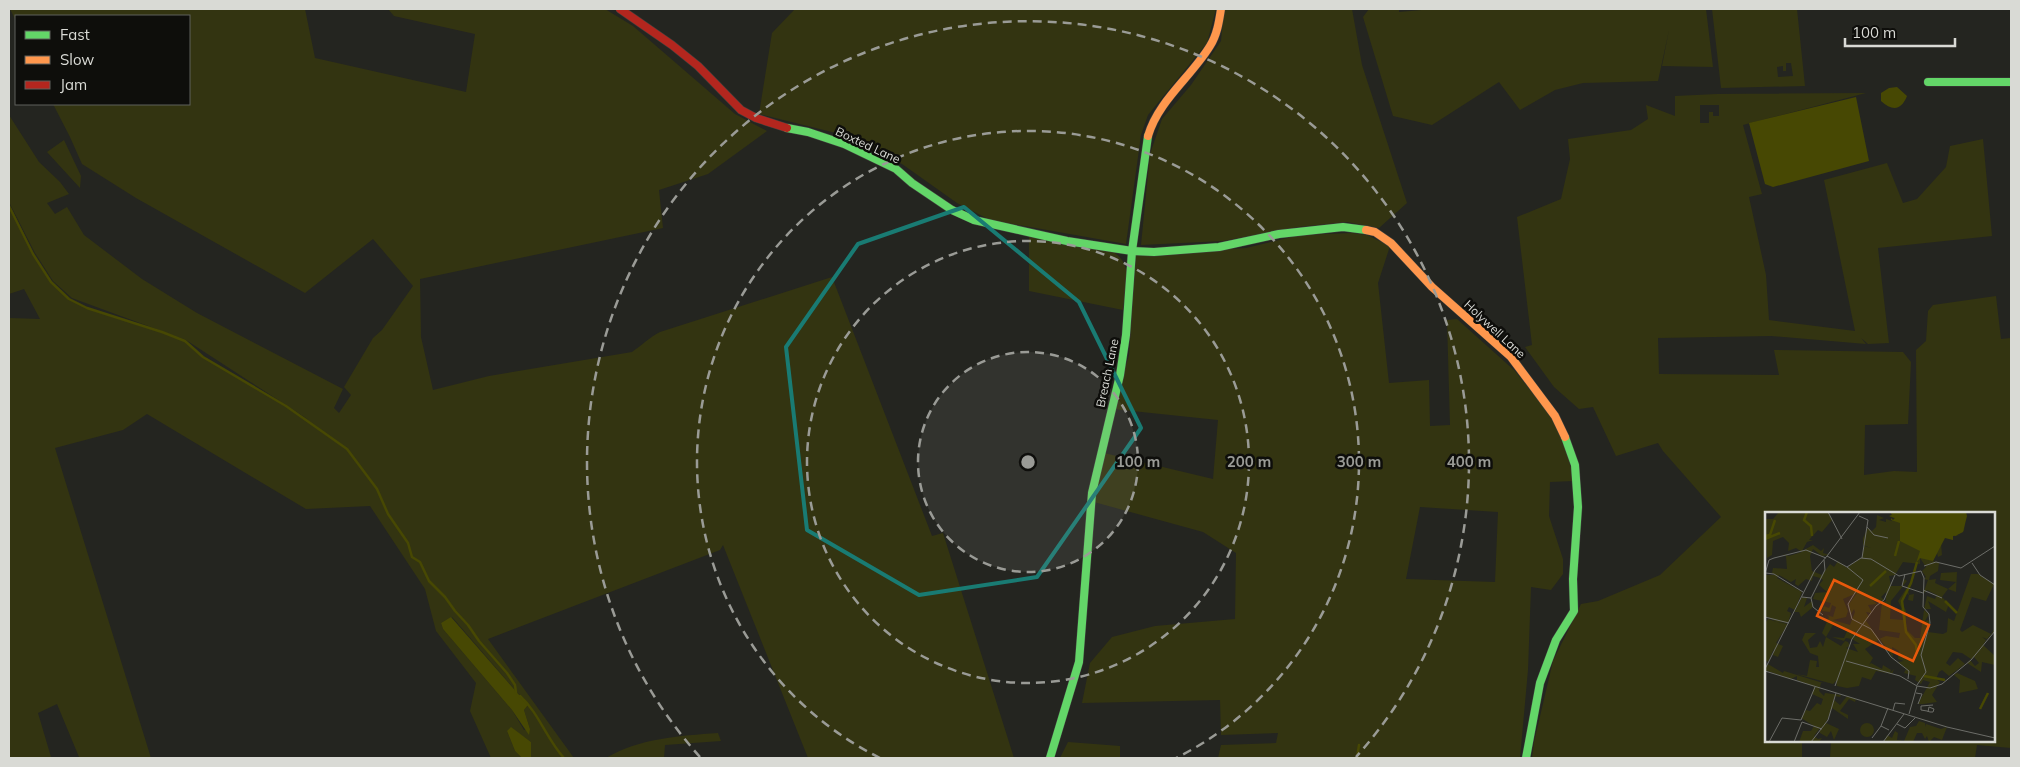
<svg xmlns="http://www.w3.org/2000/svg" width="2020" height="767" font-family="Mulish,sans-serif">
  <rect width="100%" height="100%" fill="#242520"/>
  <path fill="#333411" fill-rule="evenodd" d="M10 9H305L315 58 466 92 475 34 394 16 388 9H605L633 26 735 114 767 131 708 174 659 190 663 228 420 279 421 337 433 390 489 376 632 352C642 345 650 337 660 332L832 277 932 536 943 533 1014 758H808L723 545 720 550 488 639 574 758H531V742L521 735 507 731 515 751 522 758H491L470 711 476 683 436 631 425 589 370 506 306 509 147 414 123 430 55 448 151 758H9V318L40 319 24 289 9 294V205L33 254 51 282 69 299 87 308 162 332 185 341 203 357 309 420 186 340 72 298 53 281 35 253 9 202V115L39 162 60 182 69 194 47 203 55 214 67 207 84 235 142 279 197 313 343 389 334 408 339 413 351 395 344 387 373 338 382 330 413 286 373 239 305 293 136 198 82 164 70 137 53 104H189V16H16V21ZM452 617 528 705 524 710 530 729 524 730 512 710 443 629 441 623ZM57 704 79 757 78 758 51 757 38 713Z
    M795 9H1216L1207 43 1148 115 1141 135 1126 244 990 220 957 203 902 164 836 133 759 114 772 33Z
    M1224 9H1352L1362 65 1407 203 1379 228 1347 222 1298 227 1223 241 1141 245 1150 154 1162 119 1191 85 1221 41Z
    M1369 9H1399V12L1433 9H1706L1713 67 1662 66 1669 30 1658 81 1583 83 1555 90 1520 110 1499 82 1432 125 1393 116 1363 17Z
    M1712 9H1797L1805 86 1721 88ZM1786 63H1791L1793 76 1778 77 1777 67 1783 66V71H1786Z
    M1866 93 1743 125 1762 194 1749 197 1766 275 1769 320 1855 331 1824 180 1887 163 1903 203 1917 199 1946 167 1950 146 1983 139 1992 236 1878 248 1889 343 1868 344 1861 338 1866 344 1771 336 1658 338 1659 374 1779 375 1774 350 1903 352 1911 362 1908 424 1865 425 1864 475 1894 471 1917 472 1916 350 1926 341 1928 311 1933 305 1996 296 2001 339 2011 338V748L1977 745 1975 758H1830L1831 741H1994V513H1766V741H1802V758H1532L1534 742 1553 661 1581 604 1598 601 1660 575 1721 517 1663 451 1658 443 1616 456 1593 407 1579 409 1554 387 1525 347 1532 345 1517 217 1561 199 1570 159 1568 139 1631 130 1648 119 1646 105 1675 116V96L1717 94ZM1700 105H1719V116H1713V112H1709V123H1700Z
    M64 140 81 176 80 188 47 152Z
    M1352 233 1367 235 1390 246 1378 283 1389 383 1429 380 1430 426 1450 425 1447 320 1457 319 1515 371 1554 420 1566 449 1574 481 1550 482 1549 516 1563 559V574L1551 590 1531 587 1528 670 1520 758H1218L1221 745 1276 743 1278 733 1221 735 1220 700 1082 703 1090 663 1112 637 1155 626 1235 619 1236 553 1203 532 1094 502 1104 453 1213 479 1218 420 1113 409 1129 355 1136 255 1246 248 1300 235ZM1420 507 1498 512 1495 582 1406 579Z
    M1029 236 1112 251C1135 265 1125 287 1123 310L1029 291Z
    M718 733 721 741 665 745 664 758H606C640 738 679 736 718 733Z
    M1068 742 1120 746V758H1060Z"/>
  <path fill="#474803" d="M1897 87 1907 96C1901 111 1892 111 1881 101V93L1889 88Z
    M1856 97 1869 161 1773 187 1765 184 1749 123Z
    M451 617 528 705 524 710 530 729 529 735 512 710 443 629 441 623Z
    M511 727 531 742V758H522L515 751 507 731Z"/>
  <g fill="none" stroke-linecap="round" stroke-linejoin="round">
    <path stroke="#474803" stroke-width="2.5" d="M9 206 33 254 51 282 69 299 87 308 162 332 185 341 203 357 286 406 347 449 377 489 388 514 408 543 412 557 420 562 429 581 445 597 455 611 468 625 479 641 507 673 515 685 516 693
      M520 696C539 713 547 740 564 758
      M1357 758 1359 745"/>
    <defs>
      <path id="fast" d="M1928 82H2011
        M787 128 808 132 844 144 896 169 912 183 952 210 974 220 1067 241 1132 251 1154 252 1219 247 1279 234 1343 227 1366 230
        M1050 758 1079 662 1092 493 1120 375 1126 335 1132 251 1148 136
        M1526 758 1540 683 1556 640 1574 611 1573 579 1578 507 1575 465 1565 437"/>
      <path id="slow" d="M1148 136C1158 101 1191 77 1210 46 1217 35 1219 22 1221 9
        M1366 230 1375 232 1391 243 1432 287 1511 357 1555 416 1565 437"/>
      <path id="jam" d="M620 9 672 45 698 66 741 110 756 118 787 128"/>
    </defs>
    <use href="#fast" stroke="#40413e" stroke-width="9"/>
    <use href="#slow" stroke="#40413e" stroke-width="9"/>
    <use href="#jam" stroke="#40413e" stroke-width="9"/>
    <use href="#fast" stroke="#63d668" stroke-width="8"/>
    <use href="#slow" stroke="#ff974d" stroke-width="8"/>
    <use href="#jam" stroke="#b3261e" stroke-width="8"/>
  </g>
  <path fill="none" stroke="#197b73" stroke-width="4" stroke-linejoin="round" d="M964 207 1079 302 1141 428 1037 577 919 595 807 530 786 347 858 244Z"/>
  <circle cx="1028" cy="462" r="110" fill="#9a9b96" fill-opacity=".12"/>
  <g fill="none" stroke="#9a9b96" stroke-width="2.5" stroke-dasharray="9 6">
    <circle cx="1028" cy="462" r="110"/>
    <circle cx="1028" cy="462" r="221"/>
    <path d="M880 758A331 331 0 1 1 1176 758"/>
    <path d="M700 757A441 441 0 1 1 1356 757"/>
  </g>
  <g text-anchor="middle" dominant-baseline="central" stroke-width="5" stroke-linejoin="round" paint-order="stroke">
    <g font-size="12" fill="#d9dad5" stroke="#0e0e0b">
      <text transform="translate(868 145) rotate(25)">Boxted Lane</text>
      <text transform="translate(1495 329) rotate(43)">Holywell Lane</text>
      <text transform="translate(1107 373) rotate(-78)">Breach Lane</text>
    </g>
  </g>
  <g transform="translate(1765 512)">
    <rect width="230" height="230" fill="#242520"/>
    <path d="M14 0H63L67 8 57 20 53 18 44 28H48L42 30 37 39 48 33 56 39 59 36 58 41 64 43 57 44 48 37 45 44 47 59 57 63 65 52 69 55 73 49 82 56 97 45 99 34 106 36 98 33V26L103 16 107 19 111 15 112 3 119 6 114 8 121 10V7L127 9 126 6 128 8 130 7 124 4 127 3 125 0H201L199 19 190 24 196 23 188 24V28L180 25 176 31 177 43 173 45 172 41 168 49 174 51 173 59 165 64 164 68 171 67 170 71 183 77 191 70 175 68 176 61 192 60 191 80 183 77 177 85 184 92 181 100 163 89 166 97H159L162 84 170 87 172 83 162 78 158 82 163 68 159 67 161 65 157 59 161 55 155 46V52L138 50 130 63 124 64 126 74H137L139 67 142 69 126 89 125 107 138 108 137 100 132 99 130 98 137 97 133 89 149 65 143 78 144 83 149 82 148 89 143 88 144 83 141 81 136 88 141 99V117L150 126H155L159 98 164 102 160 109 165 108 163 120 178 122 182 120 183 106 189 109 206 62H213L229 72 221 89 207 85 195 118 197 120 208 113 226 122 230 116V118L222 127 217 125 221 128 218 133 230 144V153L217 150 216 160 202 151 205 148 210 154 214 151 209 145 206 147 197 141 188 140 181 151 185 154 193 146 200 152 184 164 177 158 174 160 171 167 175 170 167 183 172 190 158 192H153L165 170 158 168 156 172 150 168 151 164 139 161 141 157 133 150 139 149 133 147 134 139 127 135 128 146 115 127 100 137 108 146 104 153 106 151 117 157 118 153 126 158 125 161 129 157 127 162 111 159 106 168 97 165 94 174 82 176 72 174 71 169 68 172 31 162 42 164 45 148 52 149 51 155H54L53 144 45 141 37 128 40 121H51L43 128 45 136 52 135 55 129 58 135 61 125 57 121 64 105 62 103 68 105 71 95 67 93 65 100 57 99 59 94 64 96 66 91 48 87 50 81 62 80 54 73 58 68 55 66 48 64 47 69 41 67 33 74 30 72 31 67 26 70 14 63 12 66 37 80 30 98 24 95 22 99 26 101 23 111 12 110 23 112 11 131 18 134 13 145 8 143 9 136 3 150 0 148V111L3 107 12 110 0 104V63H10L7 61 8 56 22 57 21 44 18 42 24 44 37 40 31 36 23 39 24 31 18 25 8 29 7 43 2 46 0 7H8ZM121 80V89L117 90 114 118 135 121 134 126 121 124 114 127 101 109 104 105 101 100 107 101 103 93 112 92 106 87 114 90 119 88 116 85ZM92 81 84 92 86 102 89 97 90 100 85 113 68 108 81 105 83 99 78 87ZM68 113 82 119 79 126 67 125 79 129 81 126 87 127 95 132H88L93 140 81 136 85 134 83 130 80 129 76 134 61 125ZM37 85 42 86 39 95 47 89 48 95 36 105 34 100H29ZM3 152 18 161 19 159 58 171H56L54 179 59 184 60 181 76 183 75 185 70 184 69 188 75 193 82 184 91 187 90 190 84 187 75 199 83 203V207L67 196 61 211 74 217 69 228 66 219 62 225 55 221V216L49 224 53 227 57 226 54 230H34L38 219H46L49 214 36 206 41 198 45 199 52 191 56 193 58 187 47 182 49 175 32 168V164L26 167 0 158ZM192 161 210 169 213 177 194 181 195 168 189 163ZM154 209 160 211V215L161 212 176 217 182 215 177 228 169 225 164 230 162 224 160 227 157 221H152L148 230H119L122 223 127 226 130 219 133 221 132 228 139 229 145 215 151 214ZM95 218a7 7 0 1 1 14 0a7 7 0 1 1-14 0Z" fill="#333411" fill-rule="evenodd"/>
    <path d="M125 0H201L202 4 198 20 190 24 196 23 188 24V28L180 26 168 49 155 46 151 51 155 39 135 29V11L126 8V6L128 8 130 6 124 4 127 3Z" fill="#474803"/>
    <path fill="none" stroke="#474803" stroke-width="2.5" d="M42 0 39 8 46 14 47 24M0 24 5 23 10 8M0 27 15 21M130 44 134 29M152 50 146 71 137 89 141 120 151 133 152 142M105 74 121 59M180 89 192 101M159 164 180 168M215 197 223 181"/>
    <path fill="none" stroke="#6c6d68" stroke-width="1" d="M63 0 77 27M94 4 103 8 97 46M102 15 109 23 123 26M62 44 95 0M207 51 215 63 230 73M159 54 171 50 196 56 230 34M82 55 98 68 83 92 87 107 106 117 126 145 144 159 143 167M1 61 9 62 38 80M0 62 4 48 9 46 41 38 61 46M140 62 137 74 158 81M158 78 177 86M37 85 46 86 60 58 59 48M46 86 48 95 58 103M0 105 24 111M81 149 135 164 152 174 165 176 177 172 206 148 230 119M0 157 50 58 62 44 82 55 96 46 106 47 134 64 156 59M0 159 182 215 230 226M152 173 161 160 156 143 165 111 164 102 158 95 159 66 156 59M70 174 87 127 111 94 119 88 130 63M151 181 157 182 153 192M123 196 116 214 124 218M128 198 130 191 140 192M163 200 164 195 169 197 168 200H165L162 199 156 198V194L168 193M144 202 152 174M36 208 50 175M37 210 57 217M132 212 140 216 150 206M107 226 116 214M4 230 17 206 36 208M29 230 37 210M46 230 63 208 71 181M118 230 139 202"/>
    <path fill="#e8590c" fill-opacity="0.15" stroke="#e8590c" stroke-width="2.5" d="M69 68 164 113 148 149 52 104Z"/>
    <rect width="230" height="230" fill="none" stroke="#d9dad5" stroke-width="2.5"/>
  </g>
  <circle cx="1028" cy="462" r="8" fill="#9a9b96" stroke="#0e0e0b" stroke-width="2.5"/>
  <g font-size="15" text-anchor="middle" font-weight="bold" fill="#9a9b96" stroke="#0e0e0b" stroke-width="5" stroke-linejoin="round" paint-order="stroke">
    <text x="1138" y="467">100 m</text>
    <text x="1249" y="467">200 m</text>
    <text x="1359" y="467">300 m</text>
    <text x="1469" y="467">400 m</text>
  </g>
  <rect width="2020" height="767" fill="none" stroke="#d9dad5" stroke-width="20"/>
  <rect x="15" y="15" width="175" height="90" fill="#0e0e0b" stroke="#5f605c"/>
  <rect x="25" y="31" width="25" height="8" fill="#63d668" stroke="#5f605c"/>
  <text x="60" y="40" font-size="15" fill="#d9dad5">Fast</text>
  <rect x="25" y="56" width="25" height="8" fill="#ff974d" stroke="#5f605c"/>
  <text x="60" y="65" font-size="15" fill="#d9dad5">Slow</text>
  <rect x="25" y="81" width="25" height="8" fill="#b3261e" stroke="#5f605c"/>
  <text x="60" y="90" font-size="15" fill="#d9dad5">Jam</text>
  <path d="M1845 38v8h110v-8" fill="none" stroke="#d9dad5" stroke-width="2.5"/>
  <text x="1852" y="38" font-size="15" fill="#d9dad5" stroke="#0e0e0b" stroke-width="4" paint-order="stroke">100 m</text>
</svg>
